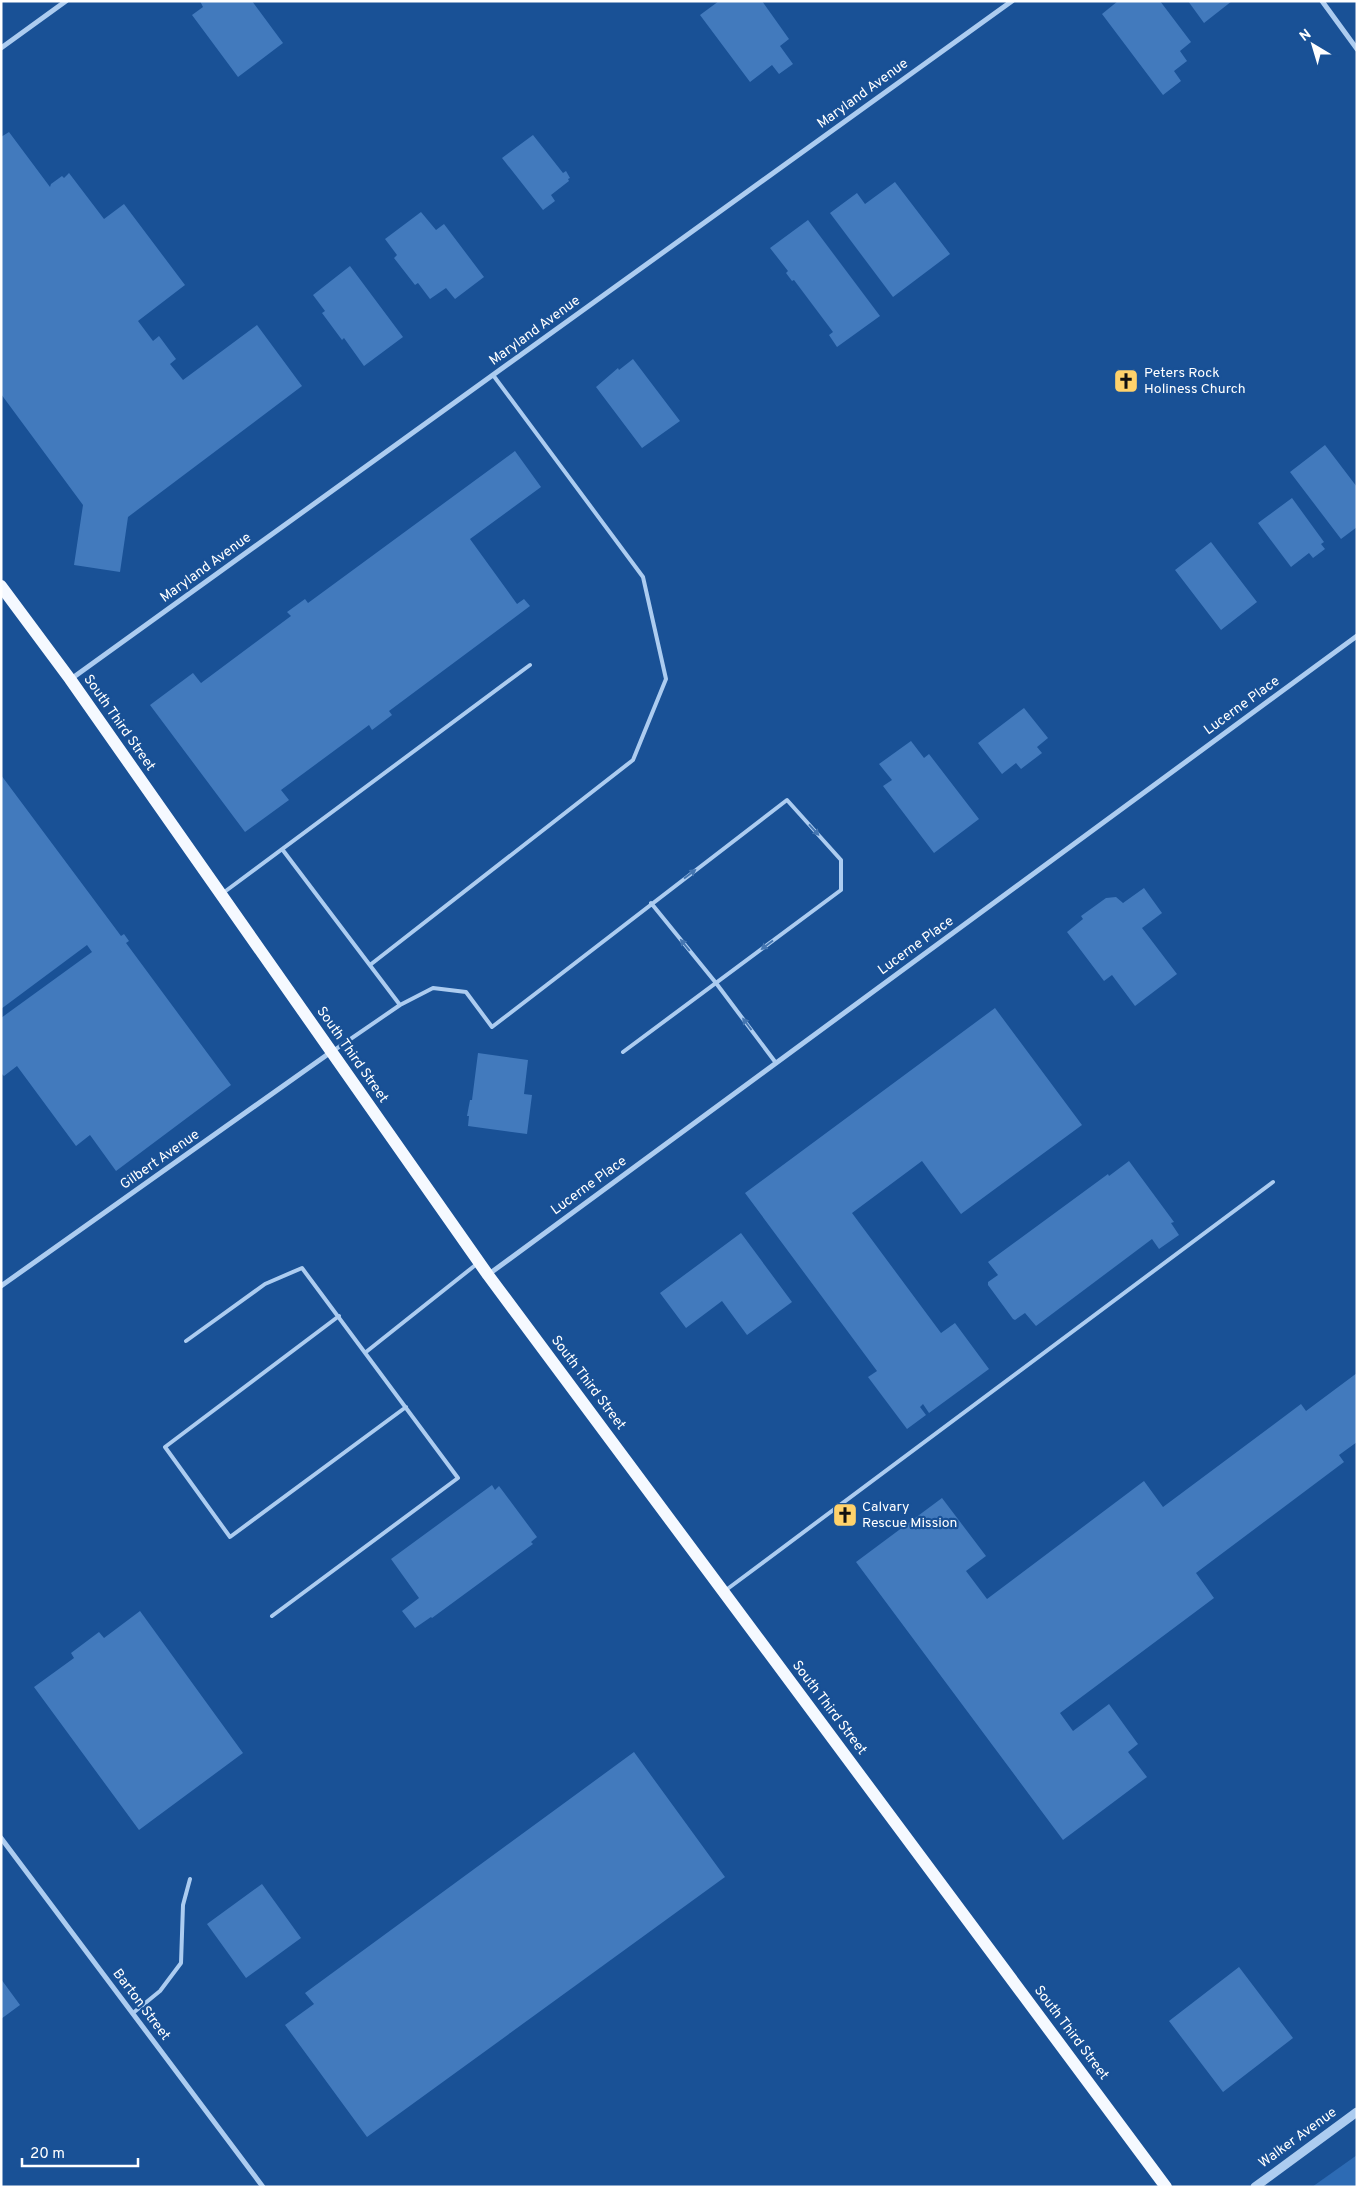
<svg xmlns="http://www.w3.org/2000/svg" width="1358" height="2188" font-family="Overpass,sans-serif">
  <rect width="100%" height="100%" fill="#195196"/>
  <path fill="#2d6bb4" d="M1357 2155V2187H1312Z"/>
  <path fill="#427abd" d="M200 1H252L283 43 238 77 192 15 203 7Z
    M719 1H762L789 39 780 46 793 64 779 74 772 65 750 82 700 15Z
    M1118 1H1160L1191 42 1180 51 1187 61 1174 71 1181 81 1163 95 1102 14Z
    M1188 1H1232L1204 23Z
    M9 132 50 187 51 184 62 176 64 178 69 173 104 219 124 204 185 285 138 321 153 341 159 336 176 359 170 364 183 380 257 325 302 386 128 517 120 572 74 565 83 505 1 394V137Z
    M533 135 563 173 566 171 570 178 568 179 569 181 551 195 555 201 543 210 502 158Z
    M895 182 950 254 893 297 830 213 857 193 865 204Z
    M421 212 436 230 444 224 484 277 455 299 446 288 430 299 418 283 415 285 394 258 397 255 385 239Z
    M808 220 880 316 837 347 829 335 833 332 794 280 792 281 786 273 788 271 770 248Z
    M350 266 403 337 364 366 344 338 342 340 322 313 325 311 313 295Z
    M633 359 680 421 642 448 596 387 618 368 619 370Z
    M1325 445 1357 487V527L1341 539 1290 472Z
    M515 451 541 487 470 539 517 604 524 599 530 606 389 711 392 715 372 730 369 725 281 790 289 800 245 832 150 705 193 673 201 683 291 616 287 612 305 599 308 603Z
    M1292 498 1324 542 1321 544 1325 549 1313 558 1309 553 1291 567 1258 523Z
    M1211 542 1257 602 1221 630 1175 570Z
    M1024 708 1048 738 1037 747 1042 753 1021 769 1016 763 1002 774 978 743Z
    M911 741 924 758 929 754 979 819 934 853 883 786 892 780 879 764Z
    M1 775 121 936 124 934 129 941 126 943 231 1085 116 1171 90 1135 76 1146 17 1066 4 1076 1 1073V1018L92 952 87 945 1 1009Z
    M1144 888 1162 913 1142 928 1177 974 1135 1006 1112 975 1104 981 1067 932 1083 919 1081 916 1106 898 1116 897 1123 903Z
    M995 1008 1082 1125 961 1214 922 1161 852 1213 941 1333 955 1323 989 1369 929 1413 923 1404 920 1407 926 1415 907 1429 868 1377 877 1371 745 1193Z
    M478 1053 528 1060 524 1094 532 1095 527 1134 468 1126 469 1116H467L470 1100H472Z
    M1129 1161 1174 1222 1171 1223 1179 1235 1159 1249 1152 1239 1036 1326 1025 1313 1015 1320 1013 1319 988 1285V1282L998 1275 988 1262 1108 1174 1109 1176Z
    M741 1233 792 1302 747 1335 722 1301 686 1328 660 1293Z
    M1357 1373V1442L1339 1455 1344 1462 1196 1573 1214 1598 1060 1713 1073 1731 1109 1704 1138 1744 1128 1752 1147 1777 1063 1840 856 1562 942 1498 986 1556 966 1571 987 1599 1144 1481 1163 1507 1301 1404 1306 1411Z
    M492 1485 495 1490 499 1486 537 1537 531 1542 533 1544 432 1618 431 1617 415 1628 402 1611 419 1598 391 1559Z
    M140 1611 243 1753 139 1830 34 1687 74 1658 71 1653 99 1632 104 1638Z
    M634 1752 725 1877 367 2137 285 2025 314 2004 305 1993Z
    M262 1884 301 1938 246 1978 207 1924Z
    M1239 1967 1293 2038 1223 2092 1169 2021Z
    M1 1979 20 2005 1 2019Z"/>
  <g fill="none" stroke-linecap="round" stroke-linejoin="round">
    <path stroke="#acccf0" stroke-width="4" d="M282 849 400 1005
      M223 893 530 665
      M651 903 716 983 776 1063
      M370 965 633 760 666 679 643 577 493 375
      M333 1051 400 1005 433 988 466 992 492 1027 787 800 841 860V890L623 1052
      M339 1316 165 1447 230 1537 406 1407
      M186 1341 265 1284 302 1268 458 1478 272 1616
      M366 1352 478 1263
      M726 1590 1273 1182
      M133 2013 160 1991 181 1963 183 1905 190 1879"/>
    <path stroke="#acccf0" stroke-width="5" d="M1322 1 1357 49
      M1 48 66 1
      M71 679 1012 1
      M489 1274 1357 636
      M1 1286 331 1052
      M1 1838 263 2187"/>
    <path stroke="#acccf0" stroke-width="9" d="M1255 2187 1357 2112"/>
    <path stroke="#f5f9ff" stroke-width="12" d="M1 586 70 679 488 1275 1166 2187"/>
  </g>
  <defs><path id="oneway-solid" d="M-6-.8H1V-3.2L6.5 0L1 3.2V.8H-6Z" transform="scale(1.25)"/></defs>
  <g fill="#4576b1">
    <use href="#oneway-solid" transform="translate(814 830) rotate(48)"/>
    <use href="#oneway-solid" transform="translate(690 874) rotate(-37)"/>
    <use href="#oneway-solid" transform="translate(685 945) rotate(-129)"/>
    <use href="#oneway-solid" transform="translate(767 945) rotate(143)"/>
    <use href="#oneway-solid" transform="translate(747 1024) rotate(-127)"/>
  </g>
  <defs>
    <symbol id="church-square" viewBox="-11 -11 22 22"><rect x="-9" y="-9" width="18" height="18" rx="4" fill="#ffd26b" stroke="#195196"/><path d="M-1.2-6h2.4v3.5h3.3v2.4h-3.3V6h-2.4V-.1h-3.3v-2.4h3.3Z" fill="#111"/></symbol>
  </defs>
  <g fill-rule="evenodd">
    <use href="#church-square" x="1112" y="367" width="28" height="28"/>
    <use href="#church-square" x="831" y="1501" width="28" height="28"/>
  </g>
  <g text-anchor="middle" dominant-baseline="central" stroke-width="4.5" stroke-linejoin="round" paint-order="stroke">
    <g font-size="14" fill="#fff" stroke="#195196">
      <text transform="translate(863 94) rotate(-36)">Maryland Avenue</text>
      <text transform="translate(535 331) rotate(-36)">Maryland Avenue</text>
      <text transform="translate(206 568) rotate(-36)">Maryland Avenue</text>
      <text transform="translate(1242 706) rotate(-36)">Lucerne Place</text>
      <text transform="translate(119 723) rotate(55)">South Third Street</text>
      <text transform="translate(916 946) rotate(-36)">Lucerne Place</text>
      <text transform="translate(352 1055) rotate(55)">South Third Street</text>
      <text transform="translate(160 1160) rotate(-35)">Gilbert Avenue</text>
      <text transform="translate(589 1186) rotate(-36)">Lucerne Place</text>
      <text transform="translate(588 1383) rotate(53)">South Third Street</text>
      <text transform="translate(829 1708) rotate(53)">South Third Street</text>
      <text transform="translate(141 2005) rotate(53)">Barton Street</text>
      <text transform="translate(1071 2033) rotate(53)">South Third Street</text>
      <text transform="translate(1298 2138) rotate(-36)">Walker Avenue</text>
    </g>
    <g font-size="14" fill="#fff" stroke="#195196" text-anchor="start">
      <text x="1144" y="373">Peters Rock<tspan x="1144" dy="16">Holiness Church</tspan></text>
      <text x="862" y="1507">Calvary<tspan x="862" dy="16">Rescue Mission</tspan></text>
    </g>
  </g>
  <rect width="1358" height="2188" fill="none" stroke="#ffffff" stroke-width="5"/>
  <g transform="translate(1313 45) rotate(322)" stroke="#195196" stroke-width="4" paint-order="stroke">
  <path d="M0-4L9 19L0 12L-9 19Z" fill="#ffffff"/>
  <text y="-8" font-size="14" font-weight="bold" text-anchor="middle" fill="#ffffff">N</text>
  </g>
  <path d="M22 2158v8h116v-8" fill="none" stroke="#ffffff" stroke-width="2.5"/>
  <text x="30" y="2158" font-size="15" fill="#ffffff" stroke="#195196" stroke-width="4" paint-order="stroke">20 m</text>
</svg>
